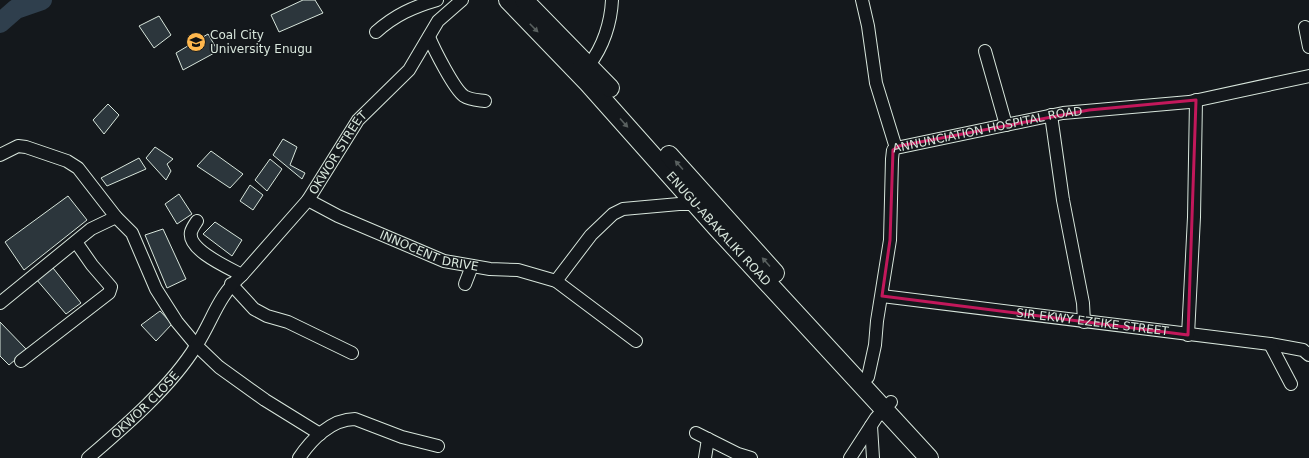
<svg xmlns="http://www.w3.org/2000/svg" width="1309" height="458" font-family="'DejaVu Sans',sans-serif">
  <rect width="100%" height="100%" fill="#14181c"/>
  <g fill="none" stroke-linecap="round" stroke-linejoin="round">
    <path stroke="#2f3f4d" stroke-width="20" d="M0 23 16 9 42 0"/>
  </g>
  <path fill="#2c363c" stroke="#d8e6dc" d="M303 0H315L323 13 279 32 271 15Z
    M159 16 171 35 154 48 139 26Z
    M208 34 218 51 183 70 176 53Z
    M108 104 119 115 104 134 93 120Z
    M283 139 297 147 290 165 305 173 302 179 273 155Z
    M155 147 173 159 167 164 171 171 166 180 146 158Z
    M211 151 243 174 230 188 197 166Z
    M139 158 146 169 107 186 101 178Z
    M270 159 282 169 267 191 255 180Z
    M250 185 263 195 253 210 240 201Z
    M179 194 192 214 177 224 165 204Z
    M68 196 87 220 24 270 5 242Z
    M215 222 242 240 232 256 203 234Z
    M163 229 186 279 167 288 145 235Z
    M53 268 81 303 66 314 36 279Z
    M160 311 172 324 156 341 141 325Z
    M0 322 27 350 9 365 0 356Z"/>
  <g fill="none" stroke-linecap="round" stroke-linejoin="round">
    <defs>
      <g id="minor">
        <path d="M862 0 868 26 876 83 896 148"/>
        <path d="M1305 27 1309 47"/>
        <path d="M376 32C395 15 413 7 437 0"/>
        <path d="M429 37C434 49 454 89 464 96 470 100 478 100 485 101"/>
        <path d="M985 51 1006 125"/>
        <path d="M589 65C603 47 611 23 612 0"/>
        <path d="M1051 115 1063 200 1083 303 1084 322"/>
        <path d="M0 155 18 146 26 147 67 161 78 168 116 217 132 233 156 289 177 322 197 346 219 367 265 400 320 434"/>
        <path id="s1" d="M308 200 338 216 444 261 490 269 518 270 556 281 636 341"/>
        <path d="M197 221C195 224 192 228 191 232 187 250 229 268 242 275"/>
        <path d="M556 281 591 235 613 214 623 209 679 204H698"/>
        <path d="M231 284 254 309 267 316 288 322 352 353"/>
        <path d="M465 284 472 266"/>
        <path id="s2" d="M882 296 1270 344 1303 350 1309 355"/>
        <path d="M0 303 91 229 116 217"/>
        <path d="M1188 335 1194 217 1196 100"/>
        <path d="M1270 344 1291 384"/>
        <path d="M21 361 109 293 111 287 92 265 76 242"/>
        <path id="s3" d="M868 377 875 345 877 321 890 240 892 159 893 150 896 148 1063 113 1189 102 1309 76"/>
        <path d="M871 426 873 458"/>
        <path d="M696 433 738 454 751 458"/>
        <path id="s4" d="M88 458C124 427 171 387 196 346 213 320 217 297 242 275L308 200 358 120 409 70 438 21 462 0"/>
        <path d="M299 458C311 440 331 419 355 419L402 437 438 446"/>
        <path d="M705 458 708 439"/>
        <path d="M850 458 876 418 891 402"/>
      </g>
      <g id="highway">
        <path id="s5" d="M508 0 588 83 717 228 929 458"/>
        <path d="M524 0 610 88"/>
        <path d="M669 155 775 273"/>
      </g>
    </defs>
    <use href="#minor" stroke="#d8e6dc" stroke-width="14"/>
    <use href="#highway" stroke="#d8e6dc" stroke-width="20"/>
    <use href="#minor" stroke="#14181c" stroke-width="12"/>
    <use href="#highway" stroke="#14181c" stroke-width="18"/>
  </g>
  <defs><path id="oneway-solid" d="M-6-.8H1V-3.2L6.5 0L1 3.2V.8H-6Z"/></defs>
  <g fill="#59605f">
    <use href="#oneway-solid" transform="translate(534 28) rotate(45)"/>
    <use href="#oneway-solid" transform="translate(624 123) rotate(48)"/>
    <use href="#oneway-solid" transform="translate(679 165) rotate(-132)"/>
    <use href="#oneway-solid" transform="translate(766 262) rotate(-132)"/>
  </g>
  <path fill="none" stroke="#c2185b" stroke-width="3" stroke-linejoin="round" d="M1196 100 1188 335 882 296 890 240 893 150 899 146 1089 110Z"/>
  <defs>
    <symbol id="school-disc" viewBox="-11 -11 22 22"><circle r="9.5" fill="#ffb74d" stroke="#14181c"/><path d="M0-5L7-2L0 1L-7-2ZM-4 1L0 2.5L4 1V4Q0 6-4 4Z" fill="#111"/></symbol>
  </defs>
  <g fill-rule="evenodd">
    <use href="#school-disc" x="185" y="31" width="22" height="22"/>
  </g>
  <g text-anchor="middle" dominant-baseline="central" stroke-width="3" stroke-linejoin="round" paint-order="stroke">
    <g font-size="12" fill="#d8e6dc" stroke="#14181c" text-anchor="start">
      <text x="210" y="35">Coal City<tspan x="210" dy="14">University Enugu</tspan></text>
    </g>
    <g font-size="12" fill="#d8e6dc" stroke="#14181c">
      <text stroke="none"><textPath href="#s3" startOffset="326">ANNUNCIATION HOSPITAL ROAD</textPath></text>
      <text stroke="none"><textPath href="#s4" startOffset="397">OKWOR STREET</textPath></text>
      <text stroke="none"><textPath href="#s5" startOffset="311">ENUGU-ABAKALIKI ROAD</textPath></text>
      <text stroke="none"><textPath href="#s1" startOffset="132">INNOCENT DRIVE</textPath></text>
      <text stroke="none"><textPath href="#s2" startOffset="212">SIR EKWY EZEIKE STREET</textPath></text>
      <text stroke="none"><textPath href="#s4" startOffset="78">OKWOR CLOSE</textPath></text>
    </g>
  </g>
</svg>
